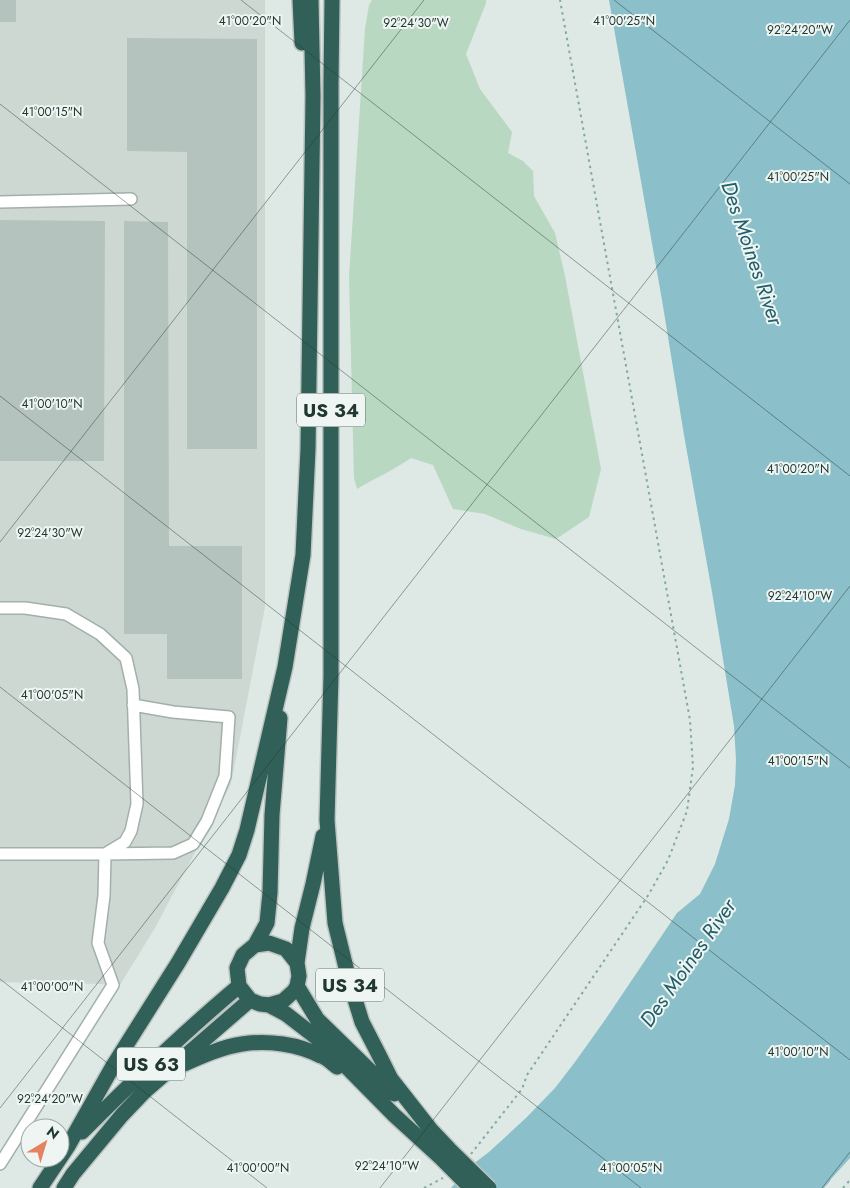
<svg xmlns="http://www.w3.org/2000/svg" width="850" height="1188" font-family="Jost,sans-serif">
  <rect width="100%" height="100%" fill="#dee8e4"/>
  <path fill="#cdd8d3" d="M0 0H265V607L231 784 155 928 110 1001 105 984 0 982Z"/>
  <path fill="#b9d8c2" d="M372 0H486V3L466 54 480 89 512 132 508 153 523 161 533 171 534 196 555 233 565 276 601 469 589 517 556 539 521 529 485 514 453 509 433 465 411 458C394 470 375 478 357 489L354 478 349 277 365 29 369 5Z"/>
  <path fill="#8bbfc9" d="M609 0H850V1158L831 1179 830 1181 824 1188H451L461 1177 464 1171 489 1152 527 1117 555 1088 575 1062 605 1020 677 913 700 894 715 864 729 819 735 785 736 760 734 726 712 592 684 435 662 300Z"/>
  <path fill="#b4c3bd" d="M0 0H16V22H0Z
    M127 38 257 39V449H187V152L127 151Z
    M0 220 105 221 104 461H0Z
    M124 221 168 222 169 546H242V679H167V634H124Z"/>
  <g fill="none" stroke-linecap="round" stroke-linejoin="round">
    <defs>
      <path id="minor" d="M0 202 131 199
        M0 608H25L66 614 100 634 126 658 133 689 137 804 131 831 125 842 105 854H0
        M0 1164 113 985 98 943 104 896 105 854 173 853 193 844 207 821 225 776 229 717 173 712 133 705"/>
      <path id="highway" d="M300 0 302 43
        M332 0 331 83V676L327 820 335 923 349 980 362 1022 378 1053 391 1079 431 1130 449 1149
        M280 718 272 815 270 893 267 923 255 945 243 955 237 968 239 986 250 1000 260 1004 269 1005 286 1014 321 1041 394 1115 440 1157
        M255 945 269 943 286 949 297 963
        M297 986 317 1019 394 1094
        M269 1005 283 1001 294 991 297 986 299 976 297 963 302 928 313 884 323 836
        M184 1064C202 1056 222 1047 242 1044 268 1040 298 1044 321 1056 327 1058 332 1063 337 1067
        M82 1132C133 1081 184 1032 239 986
        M60 1158 68 1146 113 1066 178 963 222 888 239 855 247 830 285 667 303 555 308 449 313 96 311 0
        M40 1188 60 1158
        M64 1188 73 1174 122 1115 145 1091 250 1000"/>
    </defs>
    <use href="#minor" stroke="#a2afab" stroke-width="14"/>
    <use href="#highway" stroke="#bcc3c1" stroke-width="18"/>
    <path stroke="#82a99d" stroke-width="2" stroke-dasharray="2.5 4" stroke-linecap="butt" d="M471 1154 522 1089 527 1075 649 894 668 860 687 811 693 767 690 720 560 0
      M424 1188 443 1178
      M843 1188 850 1180"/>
    <use href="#minor" stroke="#fff" stroke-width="11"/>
    <use href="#highway" stroke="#306057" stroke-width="15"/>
    <defs>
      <path id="highway-bridge" d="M449 1149 489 1188
        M440 1157 471 1188"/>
    </defs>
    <use href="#highway-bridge" stroke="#bcc3c1" stroke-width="18" stroke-linecap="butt"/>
    <use href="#highway-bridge" stroke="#306057" stroke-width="15"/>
  </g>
  <path fill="none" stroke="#213731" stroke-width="1" stroke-opacity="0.45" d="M241 0 850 476M614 0 850 184M0 104 850 768M0 396 850 1060M0 542 424 0M0 687 641 1188M0 979 267 1188M0 1108 850 20M380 1188 850 586M822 1188 850 1152"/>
  <g text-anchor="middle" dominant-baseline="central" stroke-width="4" stroke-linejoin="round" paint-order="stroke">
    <g fill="#eef5f2" stroke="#5e706b" stroke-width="1">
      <rect x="297" y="393.5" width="68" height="33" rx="4"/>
      <rect x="316" y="968.5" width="68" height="33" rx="4"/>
      <rect x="117" y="1047.5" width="68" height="33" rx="4"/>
    </g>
    <g font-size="19" font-weight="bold" fill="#213731">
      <text x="331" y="410">US 34</text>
      <text x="350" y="985">US 34</text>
      <text x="151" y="1064">US 63</text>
    </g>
    <g font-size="21" font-style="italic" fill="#225f6c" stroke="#eef5f2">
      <text transform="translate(752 253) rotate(71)">Des Moines River</text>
      <text transform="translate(688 963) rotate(-55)">Des Moines River</text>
    </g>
  </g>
  <g font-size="12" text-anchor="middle" fill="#213731" stroke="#eef5f2" stroke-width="4" stroke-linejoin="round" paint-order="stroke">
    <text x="250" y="25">41°00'20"N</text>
    <text x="624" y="25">41°00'25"N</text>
    <text x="416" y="27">92°24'30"W</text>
    <text x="800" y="34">92°24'20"W</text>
    <text x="52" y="116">41°00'15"N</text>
    <text x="798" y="181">41°00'25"N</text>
    <text x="52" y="408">41°00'10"N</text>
    <text x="798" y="473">41°00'20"N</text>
    <text x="50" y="537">92°24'30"W</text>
    <text x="800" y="600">92°24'10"W</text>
    <text x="52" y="699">41°00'05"N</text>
    <text x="798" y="765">41°00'15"N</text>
    <text x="52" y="991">41°00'00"N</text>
    <text x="798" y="1056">41°00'10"N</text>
    <text x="50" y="1103">92°24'20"W</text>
    <text x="387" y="1170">92°24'10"W</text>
    <text x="258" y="1172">41°00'00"N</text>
    <text x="631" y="1172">41°00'05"N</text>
  </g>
  <g transform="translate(45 1143) rotate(38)"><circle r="24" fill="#eef5f2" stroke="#9ca9a5"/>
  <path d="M0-4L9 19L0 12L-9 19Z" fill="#e58360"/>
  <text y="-8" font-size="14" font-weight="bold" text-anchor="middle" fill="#213731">N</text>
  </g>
</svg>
